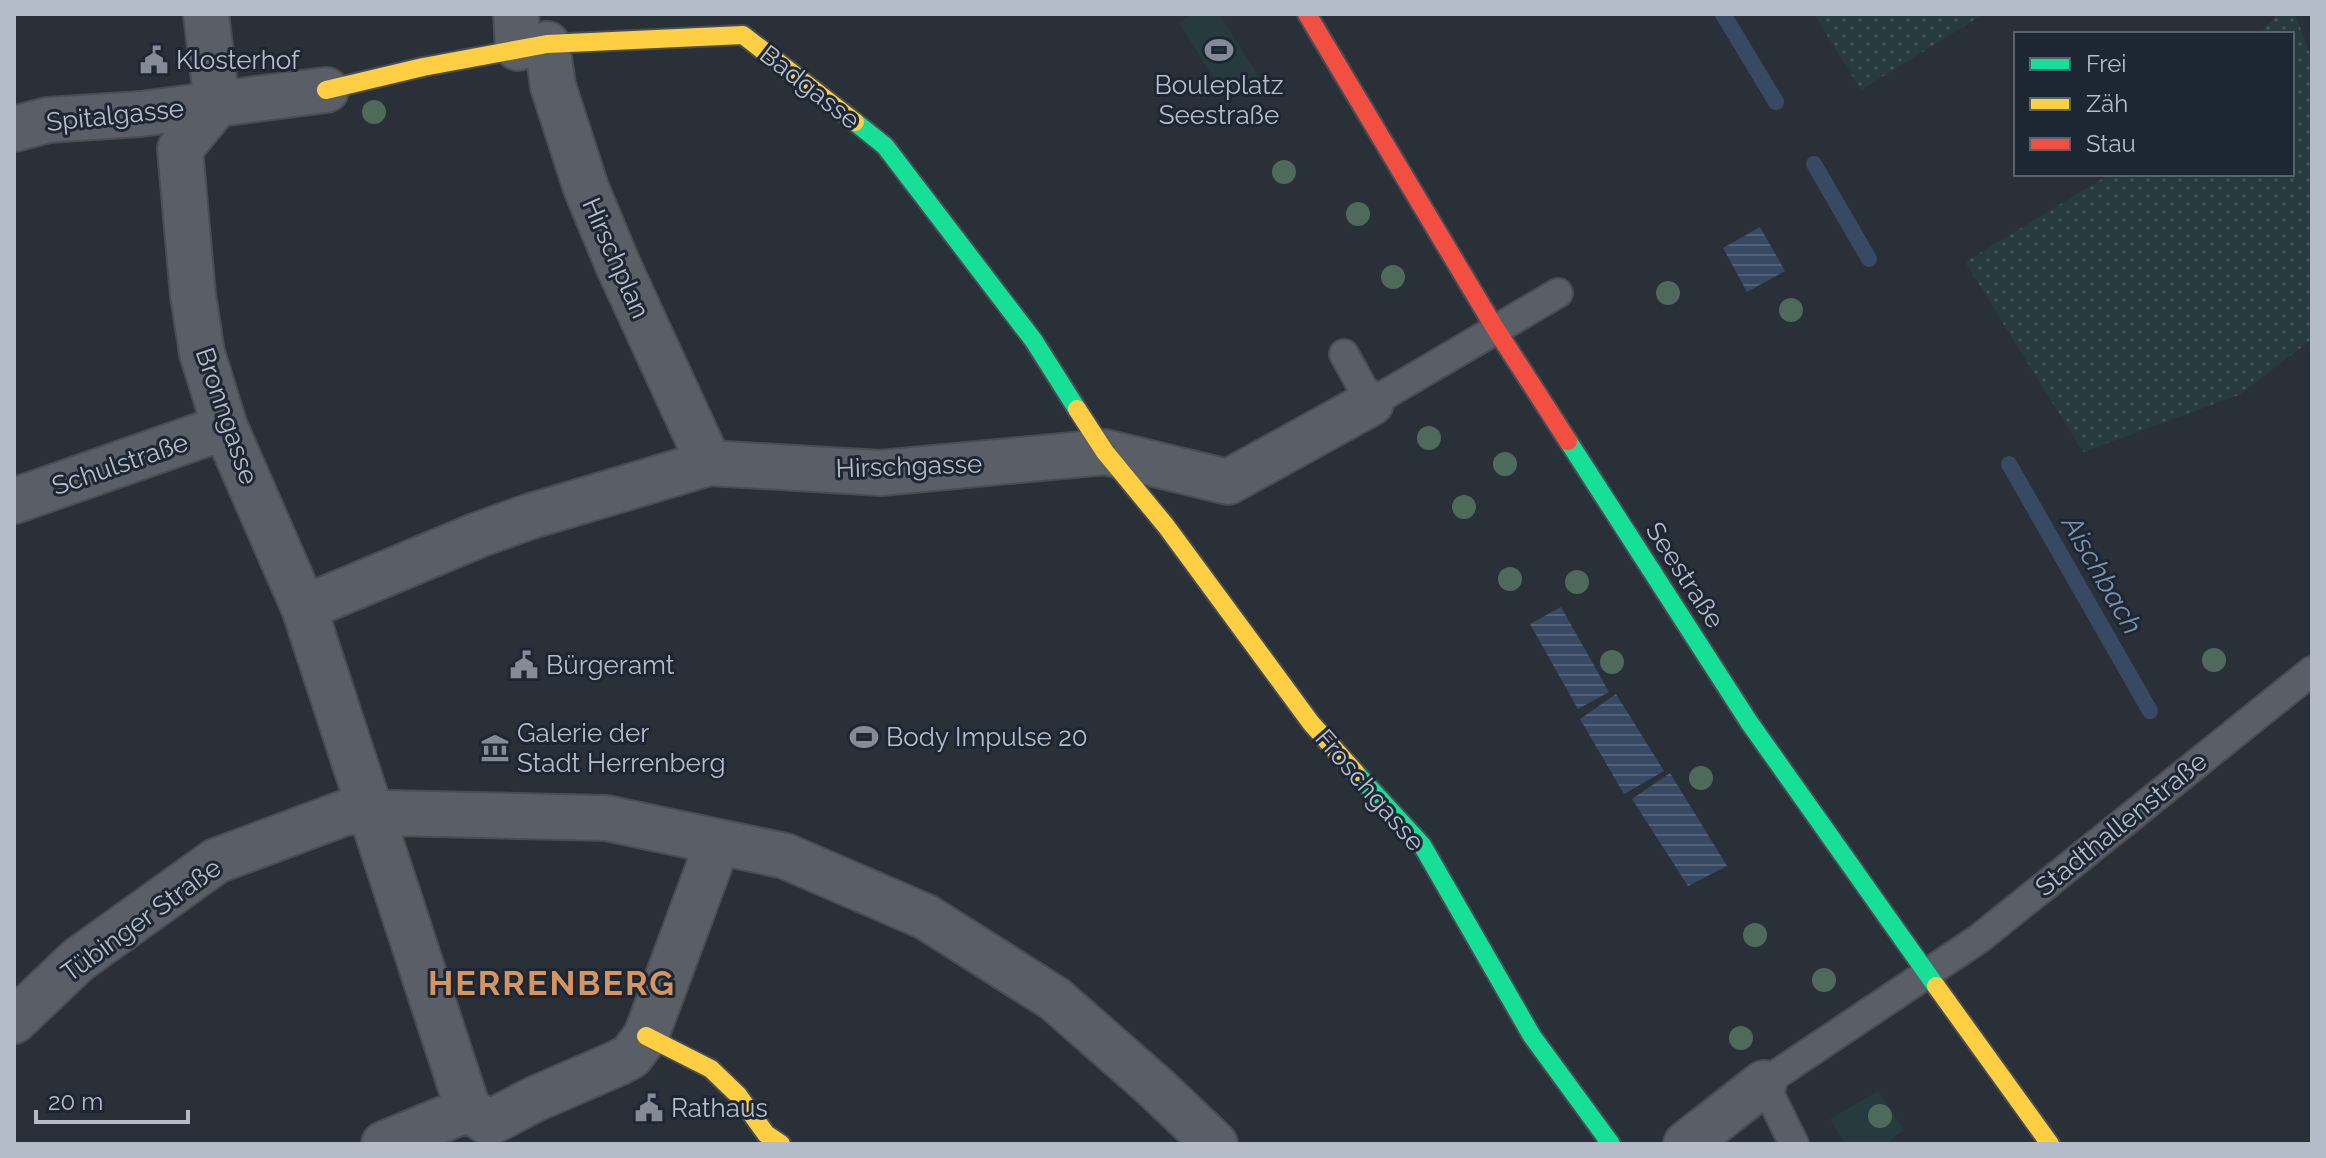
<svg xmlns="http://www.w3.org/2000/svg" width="2326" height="1158" font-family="Raleway,sans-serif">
  <defs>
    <pattern id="garden-dots" width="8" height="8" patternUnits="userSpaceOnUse" patternTransform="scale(2)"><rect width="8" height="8" fill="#273a3e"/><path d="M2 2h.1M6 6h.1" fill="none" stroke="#445559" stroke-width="1.8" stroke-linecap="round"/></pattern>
    <pattern id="water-rules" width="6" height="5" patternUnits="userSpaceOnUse" patternTransform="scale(2)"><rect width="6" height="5" fill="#384963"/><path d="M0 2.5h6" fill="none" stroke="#526178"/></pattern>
  </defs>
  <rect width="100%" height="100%" fill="#2a3038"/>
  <path fill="#273a3e" d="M1192 14H1219L1260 78 1227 99 1179 23Z
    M1878 1091 1904 1130 1886 1144H1845L1830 1119Z"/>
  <path fill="url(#garden-dots)" d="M1814 14H1984L1861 90Z
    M2278 14H2295L2312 59V339L2239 395 2083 452 1965 262 2110 174H2292V34H2259Z"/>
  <path fill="url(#water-rules)" d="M1760 227 1785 271 1747 292 1723 248Z
    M1561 607 1609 692 1578 709 1530 624Z
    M1616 694 1664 771 1624 794 1580 719Z
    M1670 773 1727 866 1688 886 1632 799Z"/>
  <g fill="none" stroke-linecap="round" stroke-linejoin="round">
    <path stroke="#384963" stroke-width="16" d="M1723 14 1776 102
      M1814 164 1869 259
      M2009 464 2150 711"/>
    <defs>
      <path id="lane" d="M1344 354 1371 403 1558 293
        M1794 1144 1764 1083 1980 938 2312 671"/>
      <path id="street" d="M206 14 217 104 180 149 193 295 202 353 225 427 304 608 468 1109 489 1123 535 1099 618 1063 631 1056 646 1036 718 842
        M516 14 518 48
        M547 44 553 86 586 188 618 265 709 463
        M14 129 48 120 140 114 326 90
        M14 501 225 427
        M304 608 478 535 528 517 709 463 881 473 1105 452 1228 482 1371 403
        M14 1021 78 960 216 861 347 812 606 818 785 856 926 917 1055 999 1154 1086 1215 1144
        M384 1144 468 1109
        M1686 1144 1764 1083"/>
      <path id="fast" d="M855 122 885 146 1034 341 1077 409
        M1568 441 1749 722 1936 986
        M1355 772 1422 845 1532 1036 1611 1144"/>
      <path id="slow" d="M326 90 423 67 547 44 743 35 855 122
        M1077 409 1105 452 1166 526 1311 723 1355 772
        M1936 986 2050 1144
        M646 1036 711 1069 738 1095 766 1134 781 1144"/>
      <path id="jam" d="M1307 14 1495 328 1568 441"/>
    </defs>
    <use href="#lane" stroke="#484c53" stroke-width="32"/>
    <use href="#street" stroke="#484c53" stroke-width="48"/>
    <use href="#fast" stroke="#484c53" stroke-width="22"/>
    <use href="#slow" stroke="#484c53" stroke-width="22"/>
    <use href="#jam" stroke="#484c53" stroke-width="22"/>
    <use href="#lane" stroke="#5a5e66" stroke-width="28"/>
    <use href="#street" stroke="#5a5e66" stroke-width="44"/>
    <use href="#fast" stroke="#16e098" stroke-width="18"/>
    <use href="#slow" stroke="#ffcf43" stroke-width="18"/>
    <use href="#jam" stroke="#f24e42" stroke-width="18"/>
  </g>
  <g fill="#4e6a5a">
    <circle cx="374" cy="112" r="12"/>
    <circle cx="1284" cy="172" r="12"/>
    <circle cx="1358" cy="214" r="12"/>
    <circle cx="1393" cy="277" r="12"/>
    <circle cx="1668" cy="293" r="12"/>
    <circle cx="1791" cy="310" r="12"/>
    <circle cx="1429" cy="438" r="12"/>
    <circle cx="1505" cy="464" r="12"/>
    <circle cx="1464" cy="507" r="12"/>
    <circle cx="1510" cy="579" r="12"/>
    <circle cx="1577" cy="582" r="12"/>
    <circle cx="2214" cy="660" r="12"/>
    <circle cx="1612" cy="662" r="12"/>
    <circle cx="1701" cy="778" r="12"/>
    <circle cx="1755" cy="935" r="12"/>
    <circle cx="1824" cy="980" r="12"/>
    <circle cx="1741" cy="1038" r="12"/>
    <circle cx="1880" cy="1116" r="12"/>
  </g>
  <defs>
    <symbol id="stadium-bare" viewBox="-9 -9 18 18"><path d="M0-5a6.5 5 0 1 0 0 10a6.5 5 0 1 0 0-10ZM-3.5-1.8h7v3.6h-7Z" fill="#848b96" stroke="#1d2633" stroke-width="2.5" paint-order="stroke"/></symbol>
    <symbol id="civic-bare" viewBox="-9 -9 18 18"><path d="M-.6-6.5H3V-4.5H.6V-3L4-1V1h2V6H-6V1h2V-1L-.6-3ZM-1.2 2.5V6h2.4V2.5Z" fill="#848b96" stroke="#1d2633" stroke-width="2.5" paint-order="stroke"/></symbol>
    <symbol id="museum-bare" viewBox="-9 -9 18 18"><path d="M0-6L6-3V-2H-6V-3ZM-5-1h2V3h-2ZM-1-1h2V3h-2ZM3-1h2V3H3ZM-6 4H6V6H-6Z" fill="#848b96" stroke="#1d2633" stroke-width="2.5" paint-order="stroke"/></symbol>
  </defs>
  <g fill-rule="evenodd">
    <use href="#stadium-bare" x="1199" y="30" width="40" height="40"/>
    <use href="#civic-bare" x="134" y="40" width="40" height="40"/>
    <use href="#civic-bare" x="504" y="645" width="40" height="40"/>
    <use href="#stadium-bare" x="844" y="717" width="40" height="40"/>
    <use href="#museum-bare" x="475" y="728" width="40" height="40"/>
    <use href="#civic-bare" x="629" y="1088" width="40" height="40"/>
  </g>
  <g text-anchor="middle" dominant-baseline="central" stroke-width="6" stroke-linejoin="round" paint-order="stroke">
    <g font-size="26" fill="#b4bcc9" stroke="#1d2633" text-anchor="start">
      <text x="176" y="60">Klosterhof</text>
      <text x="1219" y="85" text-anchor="middle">Bouleplatz<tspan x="1219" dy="30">Seestraße</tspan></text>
      <text x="546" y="665">Bürgeramt</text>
      <text x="517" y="733">Galerie der<tspan x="517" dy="30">Stadt Herrenberg</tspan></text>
      <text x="886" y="737">Body Impulse 20</text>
      <text x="671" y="1108">Rathaus</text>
    </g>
    <g font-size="26" fill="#b4bcc9" stroke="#1d2633">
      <text transform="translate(810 87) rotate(38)">Badgasse</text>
      <text transform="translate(115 115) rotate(-6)">Spitalgasse</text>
      <text transform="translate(616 258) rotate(66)">Hirschplan</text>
      <text transform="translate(227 416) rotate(71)">Bronngasse</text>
      <text transform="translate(120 464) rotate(-19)">Schulstraße</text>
      <text transform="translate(909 466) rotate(-2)">Hirschgasse</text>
      <text transform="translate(1685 575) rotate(57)">Seestraße</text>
      <text transform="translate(1370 790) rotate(49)">Froschgasse</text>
      <text transform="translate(2121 824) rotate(-39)">Stadthallenstraße</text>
      <text transform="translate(141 920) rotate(-36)">Tübinger Straße</text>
    </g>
    <g font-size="28" font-style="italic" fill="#7c92b1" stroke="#1d2633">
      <text transform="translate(2102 575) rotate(60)">Aischbach</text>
    </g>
    <g font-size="34" font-weight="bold" letter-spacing="2" fill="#d59563" stroke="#1d2633">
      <text x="552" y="983">HERRENBERG</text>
    </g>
  </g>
  <rect width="2326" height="1158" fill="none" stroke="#b4bcc9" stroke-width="32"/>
  <rect x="2014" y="32" width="280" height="144" fill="#1d2633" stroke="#59626f" stroke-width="2"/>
  <rect x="2030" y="58" width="40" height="12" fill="#16e098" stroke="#59626f" stroke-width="2"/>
  <text x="2086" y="72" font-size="24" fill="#b4bcc9">Frei</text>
  <rect x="2030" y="98" width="40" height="12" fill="#ffcf43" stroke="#59626f" stroke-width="2"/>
  <text x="2086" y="112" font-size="24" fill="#b4bcc9">Zäh</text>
  <rect x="2030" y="138" width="40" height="12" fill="#f24e42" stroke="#59626f" stroke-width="2"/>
  <text x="2086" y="152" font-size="24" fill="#b4bcc9">Stau</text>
  <path d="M36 1110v12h152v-12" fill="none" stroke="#b4bcc9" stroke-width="4"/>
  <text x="48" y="1110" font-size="24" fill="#b4bcc9" stroke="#1d2633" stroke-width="6" paint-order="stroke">20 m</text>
</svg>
